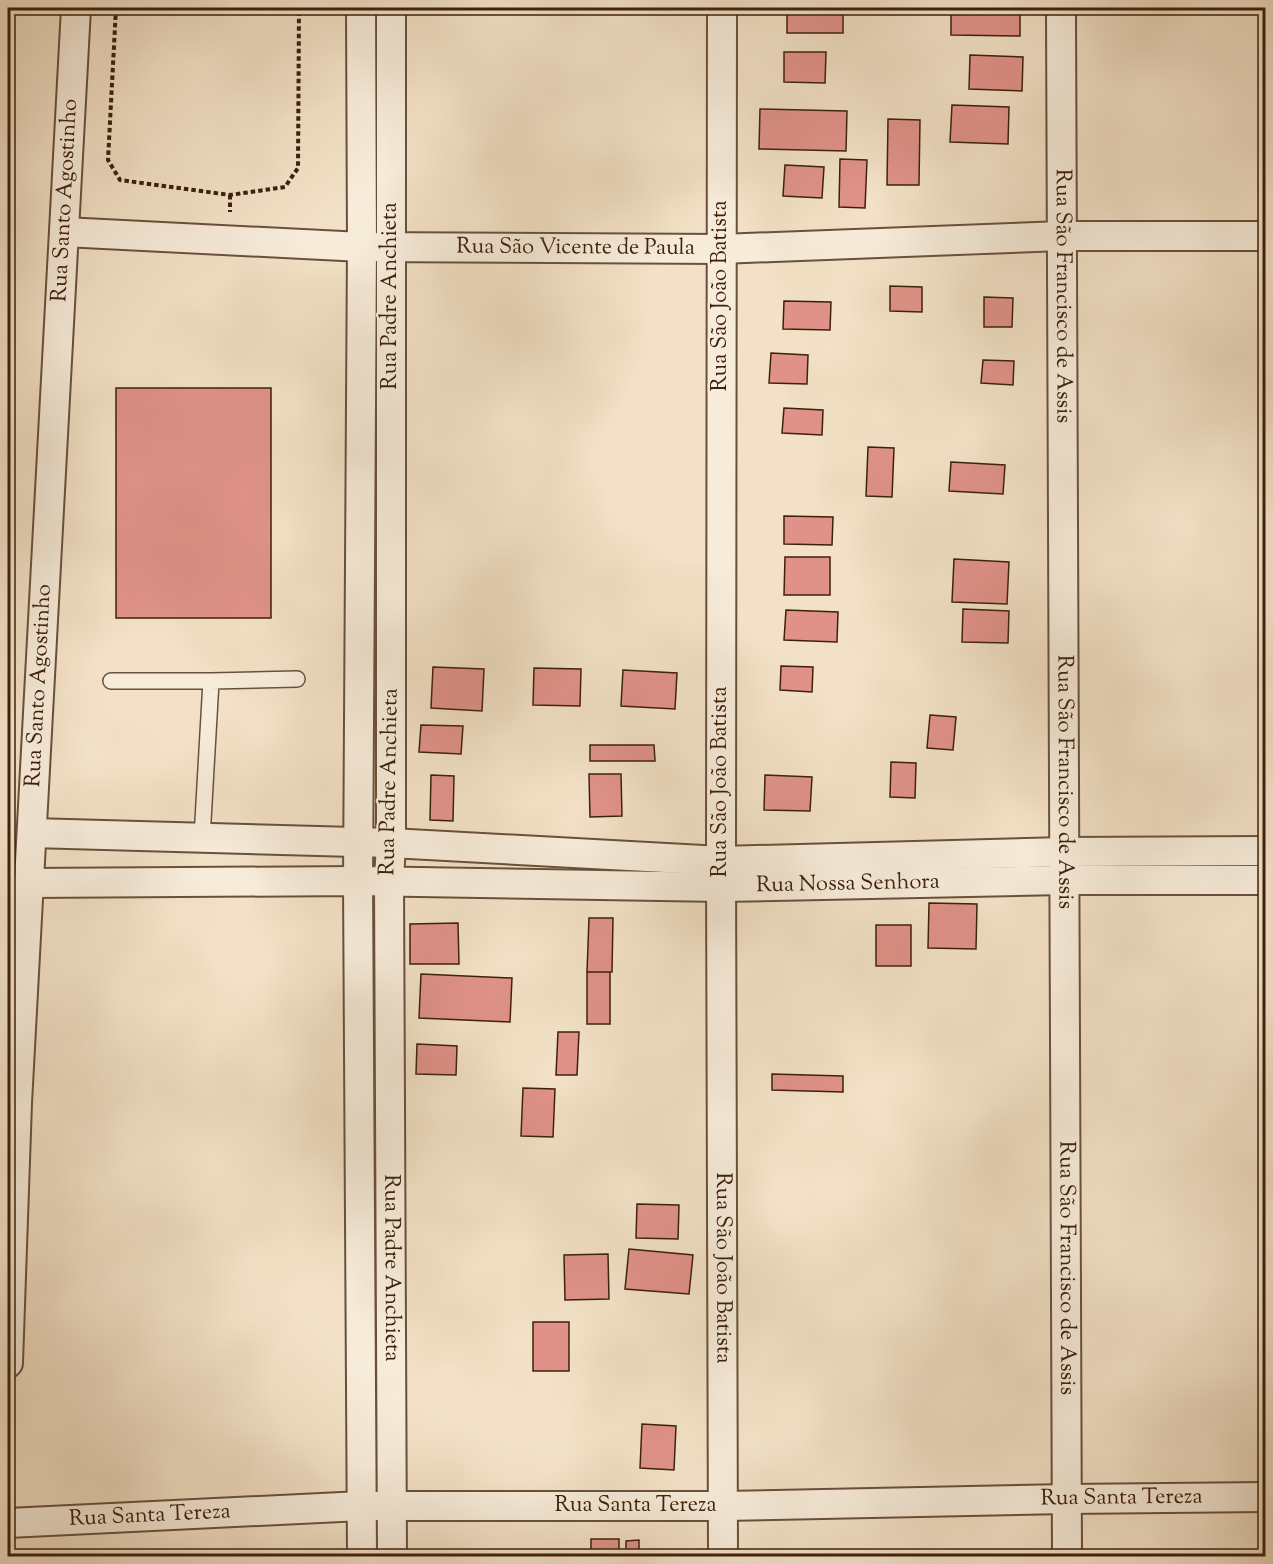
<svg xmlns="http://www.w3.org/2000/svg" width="1273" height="1564" font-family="'Sorts Mill Goudy',serif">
  <rect width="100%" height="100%" fill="#f2e1c6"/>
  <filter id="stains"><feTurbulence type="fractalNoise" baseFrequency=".00333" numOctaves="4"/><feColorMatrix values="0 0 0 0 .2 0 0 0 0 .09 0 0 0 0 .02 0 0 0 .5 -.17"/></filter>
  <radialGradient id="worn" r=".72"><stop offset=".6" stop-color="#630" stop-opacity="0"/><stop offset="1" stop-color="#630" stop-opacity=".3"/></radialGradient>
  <path fill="#e09289" stroke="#3d200d" stroke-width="1.5" d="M787 8H843V33H787Z
    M951 8H1020V36L951 35Z
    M784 52H826L825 83 784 82Z
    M970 55 1023 57 1022 91 969 89Z
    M952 105 1009 107 1008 144 950 142Z
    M760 109 847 111 846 151 759 149Z
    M888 119 920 120 919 185H887Z
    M840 159 867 160 865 208 839 207Z
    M785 165 824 167 822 198 783 196Z
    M890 286 922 287V312L890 311Z
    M984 297 1013 298 1012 327H984Z
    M784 301 831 302 830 330 783 329Z
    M771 353 808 355 807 384 769 383Z
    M983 360 1014 361 1013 385 981 383Z
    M116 388H271V618H116Z
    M784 408 823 410 822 435 782 433Z
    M868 447 894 448 892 497 866 496Z
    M951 462 1005 465 1003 494 949 491Z
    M784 516 833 517 832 545 784 544Z
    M785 557H830V595H784Z
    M954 559 1009 562 1007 604 952 602Z
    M963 609 1009 611 1008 643 962 642Z
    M786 610 838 612 837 642 784 640Z
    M781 666 813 667 812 692 780 690Z
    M433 667 484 669 482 711 431 708Z
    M534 668 581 669 580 706 533 705Z
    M623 670 677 673 675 709 621 706Z
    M930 715 956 717 953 750 927 748Z
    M421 725 463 726 461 754 419 752Z
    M590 745H654L655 761H590Z
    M891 762 916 763 915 798 890 797Z
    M589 774H621L622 816 590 817Z
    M431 775 454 776 453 821 430 820Z
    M765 775 812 777 810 811 764 810Z
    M929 903 977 904 976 949 928 948Z
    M589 918H613L612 972H587Z
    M458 923 459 964H410V924Z
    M876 925H911V966H876Z
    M587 972H610V1024H587Z
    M421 974 512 978 510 1022 419 1018Z
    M558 1032H579L577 1075H556Z
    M417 1044 457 1046 456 1075 416 1074Z
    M772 1074 843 1076V1092L772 1090Z
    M523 1088 555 1089 553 1137 521 1136Z
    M637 1204 679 1205 678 1239 636 1238Z
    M629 1249 693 1255 689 1294 625 1289Z
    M608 1254 609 1299 565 1300 564 1255Z
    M533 1322H569V1371H533Z
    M642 1424 676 1426 674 1470 640 1468Z
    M591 1539H619V1556H591Z
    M639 1540V1556H626V1541Z"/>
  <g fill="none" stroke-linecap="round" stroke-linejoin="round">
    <defs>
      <path id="lane" d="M111 681H211L202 838
        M211 681 297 679"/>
      <g id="street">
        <path d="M361 8 362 247 358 881 362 1556"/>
        <path id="s1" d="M391 8V843L389 881 392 1556"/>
        <path id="s2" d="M722 8 721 861 723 1556"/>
        <path id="s3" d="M1061 8 1067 1556"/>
        <path id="s4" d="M64 232 362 247 721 249 1062 236H1266"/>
        <path d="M32 833 391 843 721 861 1064 852 1266 851"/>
        <path id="s5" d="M29 883 358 881 721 887 1064 880H1266"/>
        <path id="s6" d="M8 1363 17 1103 76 8"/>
        <path id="s7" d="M8 1523 362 1506H723L1067 1499 1266 1497"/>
      </g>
    </defs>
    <use href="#lane" stroke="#6a503b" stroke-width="18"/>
    <use href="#street" stroke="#6a503b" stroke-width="32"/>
    <path stroke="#3d200d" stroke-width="4" stroke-dasharray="4.5 3" stroke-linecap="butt" d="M116 8 108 160 120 180 230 195 285 187 298 168 299 8
      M230 195V212"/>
    <use href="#lane" stroke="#f7ecda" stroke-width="15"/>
    <use href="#street" stroke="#f7ecda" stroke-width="28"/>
  </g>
  <g text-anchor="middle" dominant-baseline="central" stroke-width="4.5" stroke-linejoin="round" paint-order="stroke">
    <g font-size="22" fill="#3d200d" stroke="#f7ecda">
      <text stroke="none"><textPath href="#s6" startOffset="1164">Rua Santo Agostinho</textPath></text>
      <text stroke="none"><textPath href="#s4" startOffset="512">Rua São Vicente de Paula</textPath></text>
      <text transform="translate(391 296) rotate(-90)">Rua Padre Anchieta</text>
      <text transform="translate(721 296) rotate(-90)">Rua São João Batista</text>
      <text stroke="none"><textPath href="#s3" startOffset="288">Rua São Francisco de Assis</textPath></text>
      <text stroke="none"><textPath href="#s6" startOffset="678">Rua Santo Agostinho</textPath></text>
      <text transform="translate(390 782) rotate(-89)">Rua Padre Anchieta</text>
      <text transform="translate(721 782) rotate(-90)">Rua São João Batista</text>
      <text stroke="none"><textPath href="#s3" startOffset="774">Rua São Francisco de Assis</textPath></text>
      <text stroke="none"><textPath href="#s5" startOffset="819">Rua Nossa Senhora</textPath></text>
      <text stroke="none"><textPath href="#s1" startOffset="1260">Rua Padre Anchieta</textPath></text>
      <text stroke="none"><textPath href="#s2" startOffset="1260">Rua São João Batista</textPath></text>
      <text stroke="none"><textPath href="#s3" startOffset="1260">Rua São Francisco de Assis</textPath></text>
      <text stroke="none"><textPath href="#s7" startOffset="1114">Rua Santa Tereza</textPath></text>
      <text stroke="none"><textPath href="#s7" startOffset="628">Rua Santa Tereza</textPath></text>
      <text stroke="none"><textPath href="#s7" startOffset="142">Rua Santa Tereza</textPath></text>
    </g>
  </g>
  <rect width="1273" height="1564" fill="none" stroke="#f2e1c6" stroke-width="30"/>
  <rect x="9" y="9" width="1255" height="1546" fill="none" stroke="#3d200d" stroke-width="3"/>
  <rect x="15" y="15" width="1243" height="1534" fill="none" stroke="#3d200d" stroke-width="1.5"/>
  <rect width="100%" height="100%" filter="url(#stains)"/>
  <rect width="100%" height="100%" fill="url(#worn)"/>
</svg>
